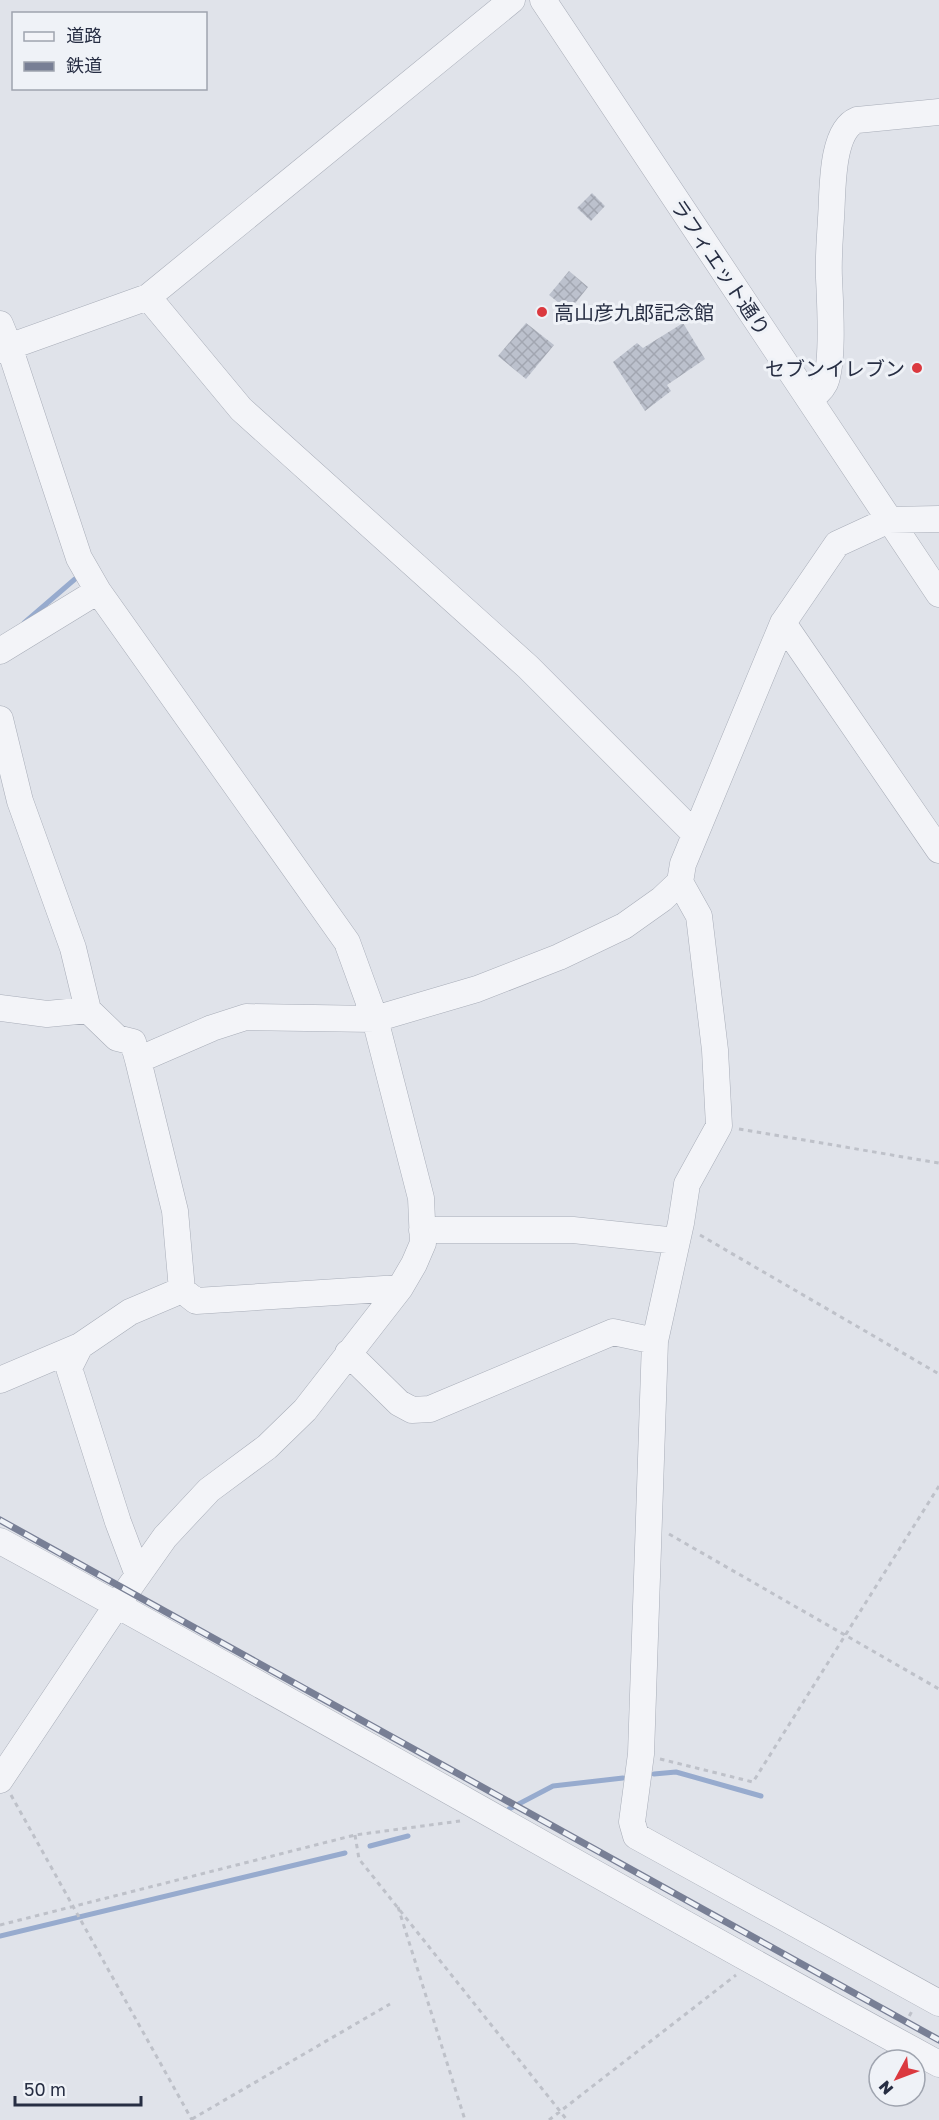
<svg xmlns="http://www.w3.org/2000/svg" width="939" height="2120" font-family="'Golos Text','Noto Sans JP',sans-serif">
  <defs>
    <pattern id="building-cross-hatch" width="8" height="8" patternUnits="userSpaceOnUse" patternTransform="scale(1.5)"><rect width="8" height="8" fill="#bcc1cd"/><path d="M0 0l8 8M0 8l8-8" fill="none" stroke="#a2a6b1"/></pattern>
  </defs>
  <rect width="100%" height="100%" fill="#e0e3ea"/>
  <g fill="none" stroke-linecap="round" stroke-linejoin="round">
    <path stroke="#97abce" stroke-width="5" d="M24 623 75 579
      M654 1774 676 1772 761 1796
      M509 1809 553 1786 623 1778
      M370 1846 408 1836
      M0 1936 345 1853"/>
  </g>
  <path fill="url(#building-cross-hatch)" d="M592 193 605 206 591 221 577 208Z
    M569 271 588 287 569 311 549 295Z
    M526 323 554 345 526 379 498 356Z
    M683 323 705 359 667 385 671 391 645 411 613 362 637 343 643 348Z"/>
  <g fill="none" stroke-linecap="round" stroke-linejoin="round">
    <defs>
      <path id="minor" d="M543 0 939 594
        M148 297 241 409 528 667 695 834
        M0 324 9 346 79 558 98 591 347 942 375 1019 421 1198 423 1243 414 1264 400 1288 305 1410 267 1447 209 1490 165 1537 117 1605 0 1780
        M0 350 148 297 512 0
        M809 399C815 395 821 391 825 383 834 362 830 302 829 278 828 258 830 238 831 218 833 194 830 131 857 120L939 112
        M939 519 889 520 837 544 783 623 683 864 680 882 699 916 715 1050 719 1126 687 1184 681 1223 655 1341 641 1754 632 1822 636 1836 939 2003
        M783 623 939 850
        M0 651 98 591
        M0 719 20 801 73 948 88 1010 117 1038 133 1042 138 1060 175 1211 182 1290 196 1301 400 1288
        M0 1008 47 1014 88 1010
        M138 1060 212 1028 246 1017 375 1019 477 989 559 957 624 926 662 899 680 882
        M422 1230H573L677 1241
        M80 1346 69 1368 118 1522 138 1575
        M348 1353 399 1403 412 1410 430 1409 613 1332 655 1341
        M0 1380 80 1346 130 1312 182 1290
        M0 1541C315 1712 624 1893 939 2064"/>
    </defs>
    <use href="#minor" stroke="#a8adb8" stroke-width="27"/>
    <path stroke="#bec1c9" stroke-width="3" stroke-dasharray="4.5 4.5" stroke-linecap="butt" d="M739 1129 939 1163
      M700 1235 939 1374
      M669 1534 939 1689
      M660 1759 753 1782 939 1486
      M11 1795 192 2120
      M355 1835 359 1859 567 2120
      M398 1907 465 2120
      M0 1925 355 1835 460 1821
      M905 2024 912 2011
      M192 2119 390 2004
      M549 2120 736 1975"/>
    <use href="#minor" stroke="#f3f4f8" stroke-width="26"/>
    <defs>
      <path id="rail" d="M0 1520 939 2040"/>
    </defs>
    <use href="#rail" stroke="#787f95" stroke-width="7"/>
    <use href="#rail" stroke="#eff2f7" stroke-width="4.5" stroke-dasharray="14" stroke-linecap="butt"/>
  </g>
  <g fill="#db393f" stroke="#eff2f7" stroke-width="2">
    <circle cx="542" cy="312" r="6"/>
    <circle cx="917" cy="368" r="6"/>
  </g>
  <g text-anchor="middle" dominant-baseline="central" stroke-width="6" stroke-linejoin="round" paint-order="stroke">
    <g font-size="20" fill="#272e43" stroke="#eff2f7">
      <text transform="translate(721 267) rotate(56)">ラフィエット通り</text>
    </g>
    <g font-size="20" fill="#272e43" stroke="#eff2f7" text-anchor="start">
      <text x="554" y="312">高山彦九郎記念館</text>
      <text x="905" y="368" text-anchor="end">セブンイレブン</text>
    </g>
  </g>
  <rect x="12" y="12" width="195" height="78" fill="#eff2f7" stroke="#9fa4af" stroke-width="1.5"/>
  <rect x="24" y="32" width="30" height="9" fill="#f3f4f8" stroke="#9fa4af" stroke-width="1.5"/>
  <text x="66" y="42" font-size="18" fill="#272e43">道路</text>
  <rect x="24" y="62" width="30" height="9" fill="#787f95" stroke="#9fa4af" stroke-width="1.5"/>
  <text x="66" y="72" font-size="18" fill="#272e43">鉄道</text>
  <g transform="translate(897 2078) rotate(229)"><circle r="28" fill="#eff2f7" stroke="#9fa4af" stroke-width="1.5"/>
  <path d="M0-4.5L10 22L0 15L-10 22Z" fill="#db393f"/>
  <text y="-9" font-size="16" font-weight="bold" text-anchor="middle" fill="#272e43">N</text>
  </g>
  <path d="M15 2096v9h126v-9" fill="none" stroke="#272e43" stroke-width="3"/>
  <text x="24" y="2096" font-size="18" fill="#272e43" stroke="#eff2f7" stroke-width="4.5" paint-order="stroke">50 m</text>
</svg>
